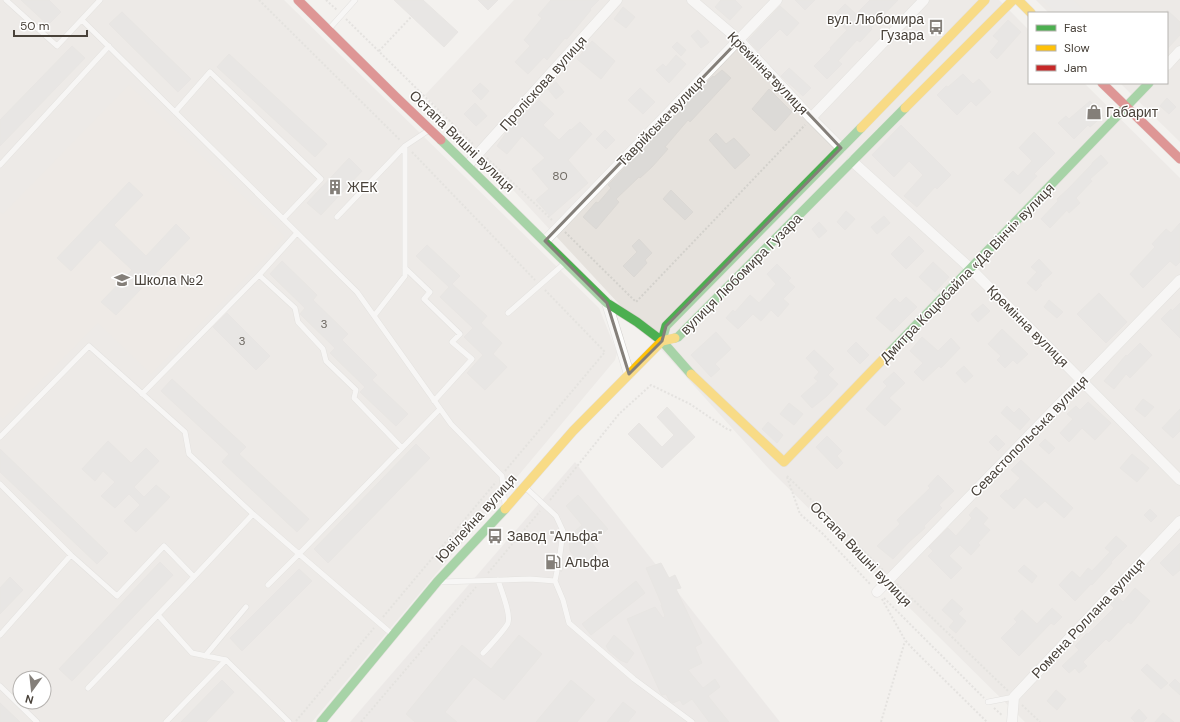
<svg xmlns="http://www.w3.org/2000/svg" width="1180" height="722" font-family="'DM Sans',sans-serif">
  <rect width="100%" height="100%" fill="#f3f1ee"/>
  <path fill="#e6e2dd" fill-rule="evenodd" d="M0 0H284L599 308 617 353 615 360 312 722H0ZM20 678H44V702H20Z
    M514 0H999L1029 30V83H1084L1180 178V722H1025L769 469 670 359 425 95Z
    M1036 0H1180V142L1120 83H1167V13H1049Z"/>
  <path fill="#e5e1de" d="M575 462 780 722H350Z"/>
  <path fill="#e8e3db" d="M129 85 285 237 151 374 98 323 3 419 0 416V212L3 214Z"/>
  <path fill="#e5e2df" d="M1042 0H1073L1087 13H1056Z"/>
  <path fill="#dcdad7" stroke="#dbd8d4" d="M21 0H49L61 12 48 25Z
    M394 0H423L458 32 444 47Z
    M478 0H498L488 10Z
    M551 0H599L590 9 591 10 567 39 565 38 547 60 544 57 528 74 515 62 530 46 524 40 542 18 538 15Z
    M721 0H735L742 7 730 20 715 7Z
    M795 0H815L805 10Z
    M870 0H898L871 28 872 29 860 42 857 40 838 61 842 64 827 79 814 66 831 49 830 48 847 30 832 17 845 4 856 14Z
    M780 6 799 23 787 36 780 29 758 51 748 40Z
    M623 7 635 17 626 28 614 19Z
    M1167 10 1180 22V35L1167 49Z
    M122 12 191 79 178 92 109 24Z
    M1008 20 1021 32 997 59 990 52 999 41 993 36Z
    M698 30 709 42 701 48 691 36Z
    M592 41 615 61 601 79 577 59Z
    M677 42 686 50 681 56 672 47Z
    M72 46 85 58 0 146V120Z
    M229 54 327 144 315 157 217 67Z
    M676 55 686 64 669 83 656 70 663 64 666 67Z
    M789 68 811 88 803 96 781 76Z
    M722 70 731 78 690 122 688 120 665 147 668 149 652 167 640 178 639 177 616 199 619 202 596 229 583 217 596 202 598 203 611 188 608 185 713 76 714 77Z
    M963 74 973 84 979 79 991 92 976 106 971 101 957 115 937 95 946 86 948 87Z
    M556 82 564 92 556 99 548 89Z
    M480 83 489 91 481 100 472 91Z
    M640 88 655 102 643 114 628 100Z
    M769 89 792 112 775 131 752 109Z
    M1167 98 1176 107 1169 114 1160 106Z
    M539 100 554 114 543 125 559 140 570 129 571 130 580 122 592 134 568 160 588 183 550 216 536 200 549 189 532 169 545 158 522 136 507 154 497 146 508 130 525 112 527 110 528 111Z
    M1090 101 1103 116 1090 127 1088 125 1074 139 1058 123 1066 116 1069 119Z
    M475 103 487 116 476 126 464 114Z
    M901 125 951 175 937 189 935 187 917 207 904 196 923 175 909 161 894 177 872 155Z
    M605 130 615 140 606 149 596 139Z
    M1034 132 1055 153 1034 174 1037 176 1020 194 1004 180 1013 171 1018 176 1032 161 1019 148Z
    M716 133 726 144 734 138 750 155 735 169 709 140Z
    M1101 155 1108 163 1090 179 1092 181 1076 198 1080 203 1069 213 1067 210 1050 228 1041 219 1058 201 1057 199 1068 189 1092 164V163Z
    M349 158 362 171 321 215 307 203Z
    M129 182 143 195 114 225 146 256 176 224 190 238 116 315 101 302 132 270 100 240 71 271 57 258Z
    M671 190 693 212 685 220 663 199Z
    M846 211 855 219 845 230 837 222Z
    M884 216 890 223 877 234 871 227Z
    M819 222 827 231 819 238 812 229Z
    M1180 223V262L1176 266 1170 261 1143 288 1130 274 1155 247 1152 244 1166 229 1171 233Z
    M909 236 924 251 906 269 891 254Z
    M639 239 652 253 645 260 647 263 634 277 623 266 637 252 632 246Z
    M427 245 460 276 452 284 487 316 481 323 502 343 493 354 507 367 485 390 467 373 483 355 464 337 473 328 440 297 449 287 416 256Z
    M1039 259 1052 273 1040 284 1042 285 1036 291 1027 283 1037 272 1031 267Z
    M282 261 317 295 313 300 348 334 342 340 377 375 372 380 408 414 396 426 360 392 365 387 330 353 335 348 300 314 305 308 270 274Z
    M933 262 949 277 935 292 919 277Z
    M777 264 791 278 788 281 795 287 783 299 789 304 778 317 771 310 761 321 753 314 738 329 726 318 733 310 735 312 750 295 759 303 776 284 767 274Z
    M1099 293 1127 322 1106 343 1077 314Z
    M906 297 917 307 892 332 876 318 895 298 900 303Z
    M1049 300 1063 312 1057 318 1044 307Z
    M1180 303V338L1161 319 1171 309 1172 311Z
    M983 304 990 311 978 322 971 314Z
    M227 313 270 356 256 370 213 327Z
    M1002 329 1028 354 1017 364 1013 360 1005 368 997 360 1001 356 988 344Z
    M716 332 731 349 715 364 720 369 711 377 691 355Z
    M922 337 938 351 951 338 960 348 941 368 939 366 923 381 914 372 923 363 910 351Z
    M856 342 869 355 860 364 847 351Z
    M1140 343 1152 355 1130 378 1126 374 1114 389 1104 381 1126 355 1127 356Z
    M814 350 834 369 828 375 838 384 827 396 812 408 801 396 818 381 814 378 819 372 806 358Z
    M964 366 973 376 965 383 956 373Z
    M894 372 905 383 889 398 901 409 885 426 866 409 887 386 883 382Z
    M172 379 246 447 239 454 309 519 297 532 222 462 229 454 161 391Z
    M1143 399 1154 407 1145 417 1135 409Z
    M1088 402 1111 423 1095 440 1082 428 1069 442 1060 433 1073 419 1067 414 1076 406 1080 410Z
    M789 403 803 414 794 425 780 414Z
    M1007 406 1014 413 1019 408 1030 419 1020 430 1001 413Z
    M667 407 695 437 662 468 628 434 639 423 662 447 674 435 657 417Z
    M1180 409V431L1173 438 1162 428Z
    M768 422 783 435 777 443 762 429Z
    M996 435 1005 444 998 451 989 442Z
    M827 436 842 451 837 456 843 463 837 469 816 447Z
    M1045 439 1055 448 1049 454 1039 445Z
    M108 441 131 463 146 448 159 461 134 487 144 497 156 485 170 497 136 532 124 521 140 505 129 494 115 508 101 496 115 482 103 471 95 481 82 469Z
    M416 444 430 458 328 563 314 549Z
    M0 449 108 553 97 564 0 472Z
    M1132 454 1149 468 1137 482 1120 468Z
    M1021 460 1073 508 1064 518 1045 501 1037 508 1025 497 1014 509 1000 496 1006 490 1008 491 1020 478 1011 470Z
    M938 475 954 491 939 505 942 508 924 526 925 528 909 542 893 559 877 546 900 524 897 520 930 488 928 486Z
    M578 495 608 529 592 543 598 551 581 566 574 559 575 557 570 551 569 544 575 537 574 532 582 525 566 506Z
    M976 507 988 518 983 524 990 530 978 543 980 545 971 555 960 545 949 556 962 568 951 579 928 556 933 551 929 547 948 528 956 536 972 518 969 515Z
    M1150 509 1157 516 1151 522 1144 515Z
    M1116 536 1127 546 1111 562 1112 563 1092 585 1091 584 1075 601 1059 585 1072 571 1080 578 1088 568 1092 571 1110 552 1105 548Z
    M1180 543V570L1173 576 1160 563Z
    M551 556 555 559V563L557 565 560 566 562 564 565 566 561 572 559 568 556 567 554 569 546 564Z
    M160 562 173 575 72 681 59 669Z
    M661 563 669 578 675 575 681 588 676 589 702 643 695 647 702 663 688 670 703 688 715 679 720 687 708 696 729 722H709L692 699 683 705 680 700 673 703 669 700 666 694 662 695 661 694 627 619 655 607 663 618 665 616 661 605H662L646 568Z
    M1024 565 1037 576 1032 583 1018 571Z
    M299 569 312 581 242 651 230 638Z
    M10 577 23 590 0 614V588Z
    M636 581 645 593 591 635 582 624Z
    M1135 588 1150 601 1131 624 1128 622 1109 642 1106 639 1083 662 1087 666 1079 673 1075 668 1069 673 1062 666 1079 650 1075 646 1087 633 1088 634 1114 608 1110 604 1118 597 1123 602Z
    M952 599 963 609 958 614 966 621 956 633 949 627 954 621 942 610Z
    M1052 608 1062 617 1054 625 1051 623 1019 656 1001 638 1017 622 1014 619 1022 610 1037 624Z
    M519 635 542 654 504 700 474 677 445 712 457 722H415L406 714 462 645 491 669Z
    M614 635 634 653 627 663 620 660 609 651 606 646Z
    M1147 664 1168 683 1161 689 1141 670Z
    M1175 679 1180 684V695L1169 685Z
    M222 680 234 692 206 722H181Z
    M571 680 595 700 577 722H536Z
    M1056 690 1066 699 1057 710 1047 701Z
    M623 702 636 712 628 722H607Z
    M0 703 20 722H0Z
    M1139 709 1147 718 1143 722H1135L1131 718Z
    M1163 713 1174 722H1155Z"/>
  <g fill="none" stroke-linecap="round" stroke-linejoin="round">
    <defs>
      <path id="lane" d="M6 0 57 46 100 0
        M82 20 357 292 451 424 502 476 505 505
        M329 29 355 0
        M175 112 210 72 321 179 283 219
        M0 165 109 46
        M337 217 405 146 429 130
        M297 233 259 275 295 308 298 322 323 349 326 361 356 390 354 398 402 448
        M405 268 430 292 424 299 460 334 452 342 472 359 434 401
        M508 313 565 263
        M374 316 405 276V146
        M142 394 259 275
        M0 437 89 346 185 432 189 454 253 514 194 577
        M0 484 71 555
        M526 488 556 516 563 531 559 562
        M253 514 299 554 268 585
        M555 581 557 571
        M441 582 530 579 555 581 563 600 569 623 634 679 692 722
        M158 615 192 653 226 660
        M392 634 299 554 440 409
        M0 635 71 555 117 596 164 546 194 577 88 688
        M483 653C488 648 506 628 508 623 511 613 501 590 498 580
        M205 656 246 607
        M0 686 37 722
        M988 702 1014 697
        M166 722 226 660 289 722"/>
      <path id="street" d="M692 0 739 40 811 118 841 148
        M1167 65 1180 51
        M811 118 924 0
        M852 161 970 268 1180 480
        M468 165 617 0
        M545 241 777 0
        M607 303 629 374
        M877 592 1180 280
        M1012 722 1014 697 1180 521"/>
      <path id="fast" d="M441 140 607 303 637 322 662 341 691 374
        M675 338 678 337 905 108
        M662 341 666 326 861 128
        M888 354 1149 83
        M321 722 437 582 505 509"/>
      <path id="slow" d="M1018 0 1031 13
        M905 108 1013 0
        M861 128 985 0
        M691 374 784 462 888 354
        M505 509 573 431 662 341 675 338"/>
      <path id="jam" d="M298 0 396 97 441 140
        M1102 83 1180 159"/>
    </defs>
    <use href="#lane" stroke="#d1cfcc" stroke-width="6"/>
    <use href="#street" stroke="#d1cfcc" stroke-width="11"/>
    <use href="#fast" stroke="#d1cdc6" stroke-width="10"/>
    <use href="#slow" stroke="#d1cdc6" stroke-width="10"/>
    <use href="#jam" stroke="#d1cdc6" stroke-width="10"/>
    <path stroke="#d3d1cc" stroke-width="2" stroke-dasharray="2 2" stroke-linecap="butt" d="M259 0 400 140
      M326 0 337 10
      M346 19 474 145
      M379 51 412 16
      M412 152 535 280
      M487 158 552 220
      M565 232 636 302 805 125
      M505 471 605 352 545 290
      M787 476 884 571
      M787 477 800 514 822 533 871 585
      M550 500 619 414 651 385 690 404 727 429 733 431
      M488 573 540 511
      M897 584 1008 691
      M884 598 984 698
      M882 599 905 640 913 649 987 722
      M383 617 496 482
      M1022 705 1040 722
      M994 708 1003 716
      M296 721 374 628
      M361 722 476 587
      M881 722 905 641"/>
    <use href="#lane" stroke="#fdfdfc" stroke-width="5"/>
    <use href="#street" stroke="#fdfdfc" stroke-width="10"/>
    <use href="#fast" stroke="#4caf50" stroke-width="9"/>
    <use href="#slow" stroke="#ffc107" stroke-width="9"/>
    <use href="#jam" stroke="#c62828" stroke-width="9"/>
  </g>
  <path d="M0 0H1180V722H0ZM739 40 841 148 666 326 662 341 629 374 607 303 545 241Z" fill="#f3f1ee" fill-opacity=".55" fill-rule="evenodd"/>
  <path fill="none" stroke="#847f79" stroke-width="3" stroke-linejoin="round" d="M739 40 841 148 666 326 662 341 629 374 607 303 545 241Z"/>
  <defs>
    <symbol id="bus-bare" viewBox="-9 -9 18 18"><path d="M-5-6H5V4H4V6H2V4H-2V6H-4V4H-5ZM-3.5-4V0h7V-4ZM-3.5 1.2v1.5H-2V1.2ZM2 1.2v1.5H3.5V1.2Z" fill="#847f79" stroke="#fff" stroke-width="2.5" paint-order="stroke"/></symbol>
    <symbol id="shop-bare" viewBox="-9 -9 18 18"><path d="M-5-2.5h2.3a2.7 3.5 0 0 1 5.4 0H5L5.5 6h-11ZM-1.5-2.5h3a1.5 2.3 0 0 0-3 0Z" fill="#847f79" stroke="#fff" stroke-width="2.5" paint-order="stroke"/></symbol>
    <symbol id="building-bare" viewBox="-9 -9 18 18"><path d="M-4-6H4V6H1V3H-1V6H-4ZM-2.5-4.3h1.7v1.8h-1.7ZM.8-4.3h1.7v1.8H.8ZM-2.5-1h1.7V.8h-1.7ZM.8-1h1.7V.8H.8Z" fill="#847f79" stroke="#fff" stroke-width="2.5" paint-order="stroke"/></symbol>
    <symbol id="school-bare" viewBox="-9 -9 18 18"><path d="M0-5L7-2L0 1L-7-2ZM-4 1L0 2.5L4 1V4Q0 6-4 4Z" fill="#847f79" stroke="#fff" stroke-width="2.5" paint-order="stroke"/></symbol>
    <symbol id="fuel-bare" viewBox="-9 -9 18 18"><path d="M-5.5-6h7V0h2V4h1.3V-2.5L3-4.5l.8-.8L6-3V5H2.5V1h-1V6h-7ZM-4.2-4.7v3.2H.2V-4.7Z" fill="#847f79" stroke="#fff" stroke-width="2.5" paint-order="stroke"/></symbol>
  </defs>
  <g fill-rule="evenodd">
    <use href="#bus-bare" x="925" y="16" width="22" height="22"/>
    <use href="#shop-bare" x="1083" y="101" width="22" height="22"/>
    <use href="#building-bare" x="324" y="176" width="22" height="22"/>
    <use href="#school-bare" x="111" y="269" width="22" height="22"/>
    <use href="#bus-bare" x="484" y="525" width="22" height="22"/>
    <use href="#fuel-bare" x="542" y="551" width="22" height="22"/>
  </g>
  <g text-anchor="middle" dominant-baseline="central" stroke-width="3" stroke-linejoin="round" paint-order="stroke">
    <g font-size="12" fill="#6e6962">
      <text x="560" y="176">80</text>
      <text x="324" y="324">3</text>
      <text x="242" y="341">3</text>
    </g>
    <g font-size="14" fill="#49423a" stroke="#fff" text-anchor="start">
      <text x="924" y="19" text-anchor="end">вул. Любомира<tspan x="924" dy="16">Гузара</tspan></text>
      <text x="1106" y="112">Габарит</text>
      <text x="347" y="187">ЖЕК</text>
      <text x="134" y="280">Школа №2</text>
      <text x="507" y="536">Завод "Альфа"</text>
      <text x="565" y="562">Альфа</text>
    </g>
    <g font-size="14" fill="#49423a" stroke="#fff">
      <text transform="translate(768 73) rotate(46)">Кремінна вулиця</text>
      <text transform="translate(543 83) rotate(-48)">Проліскова вулиця</text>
      <text transform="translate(661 121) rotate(-46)">Таврійська вулиця</text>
      <text transform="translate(462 141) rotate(44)">Остапа Вишні вулиця</text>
      <text transform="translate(967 273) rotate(-46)">Дмитра Коцюбайла «Да Вінчі» вулиця</text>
      <text transform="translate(741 274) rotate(-45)">вулиця Любомира Гузара</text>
      <text transform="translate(1028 326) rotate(45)">Кремінна вулиця</text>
      <text transform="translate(1029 436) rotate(-46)">Севастопольська вулиця</text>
      <text transform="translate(476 518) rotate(-48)">Ювілейна вулиця</text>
      <text transform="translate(861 554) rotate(46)">Остапа Вишні вулиця</text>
      <text transform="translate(1088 618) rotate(-47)">Ромена Роллана вулиця</text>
    </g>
  </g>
  <rect x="1028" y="12" width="140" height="72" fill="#ffffff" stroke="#b6b3b0"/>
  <rect x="1036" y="25" width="20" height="6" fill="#4caf50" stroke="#b6b3b0"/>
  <text x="1064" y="32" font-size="12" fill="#49423a">Fast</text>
  <rect x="1036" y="45" width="20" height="6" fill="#ffc107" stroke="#b6b3b0"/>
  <text x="1064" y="52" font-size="12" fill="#49423a">Slow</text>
  <rect x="1036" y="65" width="20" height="6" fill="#c62828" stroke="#b6b3b0"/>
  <text x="1064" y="72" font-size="12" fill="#49423a">Jam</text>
  <g transform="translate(32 690) rotate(195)"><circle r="19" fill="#ffffff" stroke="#b6b3b0"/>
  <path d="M0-3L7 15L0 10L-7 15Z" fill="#847f79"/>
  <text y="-6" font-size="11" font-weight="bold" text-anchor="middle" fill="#49423a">N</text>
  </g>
  <path d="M14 30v6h73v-6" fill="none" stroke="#49423a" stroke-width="2"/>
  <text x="20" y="30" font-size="12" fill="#49423a" stroke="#ffffff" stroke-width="3" paint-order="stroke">50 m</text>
</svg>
